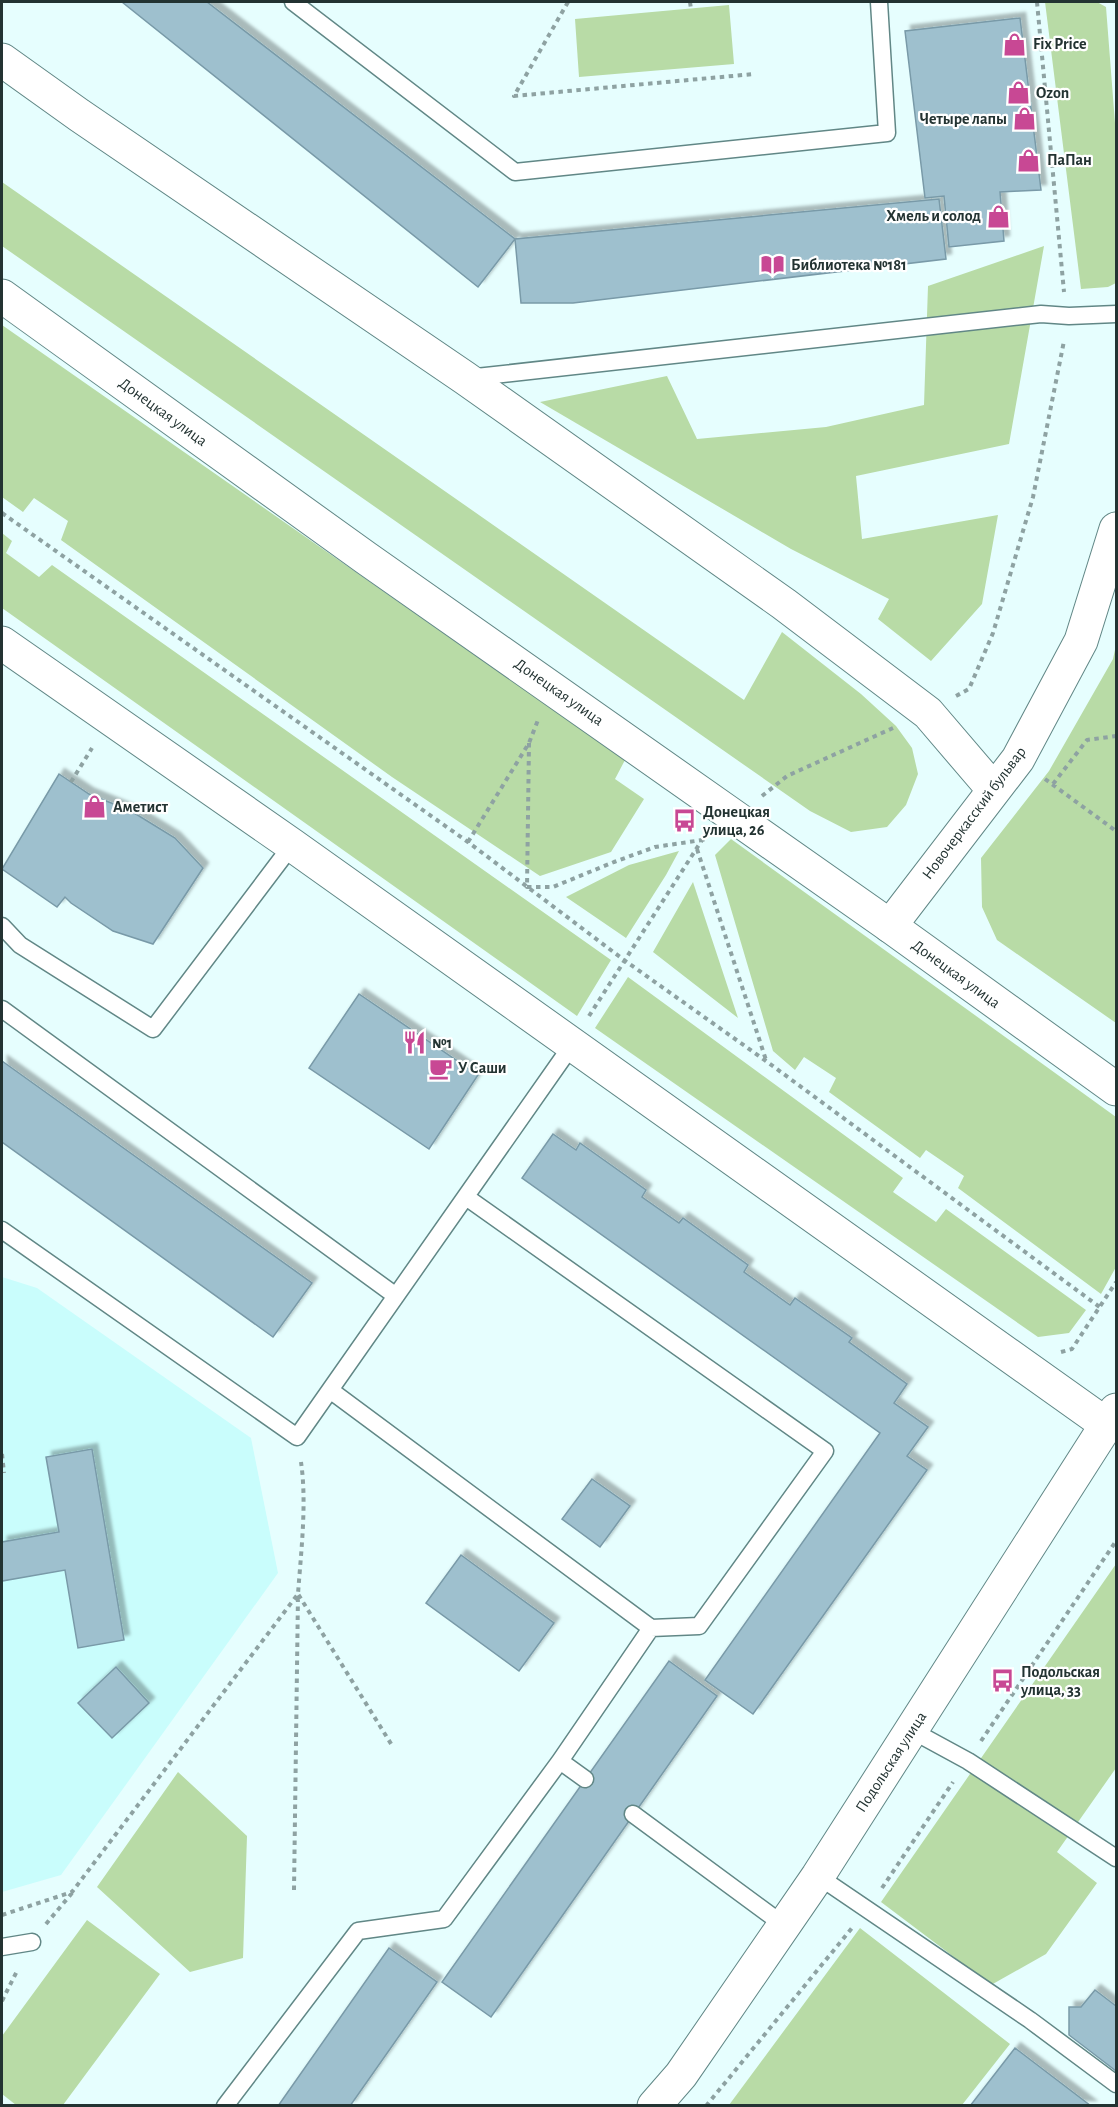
<svg xmlns="http://www.w3.org/2000/svg" width="1118" height="2107" font-family="'Alegreya Sans',sans-serif">
  <defs>
    <filter id="shadow"><feDropShadow dx="5.5" dy="-5.5" stdDeviation="1.5" flood-color="#0004"/></filter>
  </defs>
  <rect width="100%" height="100%" fill="#e6fefe"/>
  <path fill="#c9fdfc" d="M2 1277 37 1288 251 1438 278 1573 61 1875 2 1892Z"/>
  <path fill="#b8dba6" d="M1045 2H1097L1106 7 1116 136V283L1108 287 1081 289Z
    M729 5 734 64 579 77 575 19Z
    M2 182 744 700 782 632 861 694 896 726 912 748 918 774 906 805 887 827 851 832 810 811 2 246Z
    M1044 246 1009 444 856 476 862 539 998 515 982 604 931 661 878 619 889 599 791 549 540 402 667 376 697 439 826 427 924 405 928 286Z
    M2 325 625 760 615 779 644 799 611 852 540 876 392 777 61 540 68 521 34 498 23 512 2 497Z
    M2 533 12 541 6 553 39 577 52 565 611 960 577 1016 2 608Z
    M1116 645V1023L997 940 982 907 981 858 1049 771 1113 659Z
    M731 839 1116 1117V1267L1101 1294 958 1188 964 1176 926 1150 920 1158 829 1092 836 1078 804 1057 795 1070 773 1051 715 855Z
    M679 851 666 875 626 938 566 897 629 865Z
    M693 882 738 1018 653 952Z
    M628 977 903 1178 893 1192 936 1222 946 1209 1086 1310 1069 1333 1038 1337 595 1028Z
    M1116 1564V1768L1057 1852 1097 1883 1046 1954 991 1985 881 1902Z
    M178 1772 247 1836 243 1958 190 1972 97 1887Z
    M87 1920 160 1974 63 2105H16L2 2094V2036Z
    M860 1928 1010 2044 962 2105H729Z"/>
  <path fill="#9ec0ce" stroke="#799aa8" stroke-width="1.5" filter="url(#shadow)" d="M122 2H207L515 239 478 287Z
    M1020 18 1041 190 1000 192 1004 241 949 247 944 196 925 198 905 31Z
    M939 199 946 259 573 303H521L515 239Z
    M59 774 89 794 131 811 175 838 203 868 153 944 113 931 71 903 65 897 57 907 2 869Z
    M359 994 478 1075 429 1149 309 1068Z
    M2 1061 312 1283 273 1337 2 1142Z
    M553 1134 576 1150 580 1143 646 1190 642 1197 679 1223 683 1218 748 1265 744 1272 790 1305 795 1298 852 1338 849 1342 907 1384 894 1403 928 1427 907 1456 927 1470 753 1714 705 1680 880 1433 522 1178Z
    M92 1449 124 1640 78 1648 65 1570 2 1581V1542L59 1532 46 1457Z
    M592 1479 630 1506 600 1547 562 1519Z
    M461 1555 554 1623 519 1671 426 1603Z
    M669 1661 717 1696 491 2017 442 1982Z
    M116 1667 149 1703 112 1738 78 1703Z
    M389 1948 437 1982 350 2106H278Z
    M1095 1990 1116 2006V2071L1069 2035V2007H1081Z
    M1015 2048 1091 2106H970Z"/>
  <g fill="none" stroke-linecap="round" stroke-linejoin="round">
    <defs>
      <path id="lane" d="M293 2 515 172 887 133 879 2
        M467 378 1041 314 1069 316 1116 314
        M2 926 20 945 153 1029 292 845
        M2 1009 396 1296
        M2 1230 297 1437 572 1045
        M330 1390 651 1628 699 1626 825 1451 466 1197
        M911 1730 968 1761 1116 1858
        M560 1761 585 1779
        M633 1814 785 1926
        M818 1876 1030 2020 1116 2084
        M2 1947 32 1942
        M225 2106 358 1931 444 1919 560 1761 651 1628"/>
      <path id="street" d="M2 60 79 115 465 378 784 604 928 713 993 789
        M2 643 292 845 1107 1425
        M890 926 1018 759 1081 641 1116 529"/>
      <path id="secondary" d="M2 296 366 558 890 926 1116 1089
        M654 2106 681 2075 818 1876 1116 1410"/>
    </defs>
    <use href="#lane" stroke="#618786" stroke-width="19"/>
    <use href="#street" stroke="#618786" stroke-width="35"/>
    <use href="#secondary" stroke="#618786" stroke-width="35"/>
    <path stroke="#8ea2a2" stroke-width="4" stroke-dasharray="4.5 4.5" stroke-linecap="butt" d="M568 2 514 96 754 74
      M690 2 691 9
      M1037 2 1064 292
      M2 513 468 842 624 960 766 1061 1101 1308
      M956 696 969 689 993 633 1033 497 1064 341
      M529 743 527 887H553L614 862 655 847 702 840
      M1045 779 1116 831
      M71 782 92 748
      M1053 784 1087 740 1116 736
      M762 796 787 776 893 728
      M468 842 529 743 538 720
      M697 849 766 1060
      M589 1016 702 840 708 838
      M1061 1352 1072 1349 1116 1282
      M2 1454 4 1473
      M981 1741 1116 1541
      M882 1888 953 1782
      M294 1890 298 1594 393 1747
      M2 1915 72 1892 298 1594C301 1552 307 1503 301 1462
      M46 1924 72 1893
      M2 2001 17 1971
      M706 2106 852 1928"/>
    <use href="#lane" stroke="#fff" stroke-width="16"/>
    <use href="#street" stroke="#fff" stroke-width="33"/>
    <use href="#secondary" stroke="#fff" stroke-width="33"/>
  </g>
  <defs>
    <symbol id="shop-bare" viewBox="-9 -9 18 18"><path d="M-5-2.5h2.3a2.7 3.5 0 0 1 5.4 0H5L5.5 6h-11ZM-1.5-2.5h3a1.5 2.3 0 0 0-3 0Z" fill="#c84894" stroke="#fff" stroke-width="2.5" paint-order="stroke"/></symbol>
    <symbol id="library-bare" viewBox="-9 -9 18 18"><path d="M-6-4Q-3-5.5-.7-3.5V5Q-3 3-6 4ZM6-4Q3-5.5 .7-3.5V5Q3 3 6 4Z" fill="#c84894" stroke="#fff" stroke-width="2.5" paint-order="stroke"/></symbol>
    <symbol id="bus-bare" viewBox="-9 -9 18 18"><path d="M-5-6H5V4H4V6H2V4H-2V6H-4V4H-5ZM-3.5-4V0h7V-4ZM-3.5 1.2v1.5H-2V1.2ZM2 1.2v1.5H3.5V1.2Z" fill="#c84894" stroke="#fff" stroke-width="2.5" paint-order="stroke"/></symbol>
    <symbol id="restaurant-bare" viewBox="-9 -9 18 18"><path d="M-5-6h1v4h1v-4h1v4h1v-4h1v5L-1.5 .5V6h-2V.5L-5-1ZM5-6V6H3V1.5H1.5Q1.5-4 5-6Z" fill="#c84894" stroke="#fff" stroke-width="2.5" paint-order="stroke"/></symbol>
    <symbol id="cafe-bare" viewBox="-9 -9 18 18"><path d="M-5.5-4.5H6V0H3Q3 3.5 0 3.5H-2.5Q-5.5 3.5-5.5 0ZM3-3.2v2h1.7v-2ZM-6 4.5H4V6H-6Z" fill="#c84894" stroke="#fff" stroke-width="2.5" paint-order="stroke"/></symbol>
  </defs>
  <g fill-rule="evenodd">
    <use href="#shop-bare" x="998" y="28" width="33" height="33"/>
    <use href="#shop-bare" x="1002" y="76" width="33" height="33"/>
    <use href="#shop-bare" x="1008" y="102" width="33" height="33"/>
    <use href="#shop-bare" x="1012" y="144" width="33" height="33"/>
    <use href="#shop-bare" x="982" y="200" width="33" height="33"/>
    <use href="#library-bare" x="756" y="248" width="33" height="33"/>
    <use href="#shop-bare" x="78" y="790" width="33" height="33"/>
    <use href="#bus-bare" x="668" y="804" width="33" height="33"/>
    <use href="#restaurant-bare" x="398" y="1026" width="33" height="33"/>
    <use href="#cafe-bare" x="424" y="1052" width="33" height="33"/>
    <use href="#bus-bare" x="986" y="1664" width="33" height="33"/>
  </g>
  <g text-anchor="middle" dominant-baseline="central" stroke-width="4.5" stroke-linejoin="round" paint-order="stroke">
    <g font-size="16" font-weight="bold" fill="#233332" stroke="#fff" text-anchor="start">
      <text x="1033" y="44">Fix Price</text>
      <text x="1036" y="93">Ozon</text>
      <text x="1007" y="119" text-anchor="end">Четыре лапы</text>
      <text x="1047" y="160">ПаПан</text>
      <text x="981" y="216" text-anchor="end">Хмель и солод</text>
      <text x="791" y="265">Библиотека №181</text>
      <text x="113" y="807">Аметист</text>
      <text x="703" y="812">Донецкая<tspan x="703" dy="18">улица, 26</tspan></text>
      <text x="432" y="1043">№1</text>
      <text x="458" y="1068">У Саши</text>
      <text x="1021" y="1672">Подольская<tspan x="1021" dy="18">улица, 33</tspan></text>
    </g>
    <g font-size="16" fill="#233332" stroke="#fff">
      <text transform="translate(163 412) rotate(36)">Донецкая улица</text>
      <text transform="translate(559 692) rotate(35)">Донецкая улица</text>
      <text transform="translate(974 813) rotate(-53)">Новочеркасский бульвар</text>
      <text transform="translate(956 974) rotate(36)">Донецкая улица</text>
      <text transform="translate(891 1762) rotate(-57)">Подольская улица</text>
    </g>
  </g>
  <rect width="1118" height="2107" fill="none" stroke="#233332" stroke-width="6"/>
</svg>
